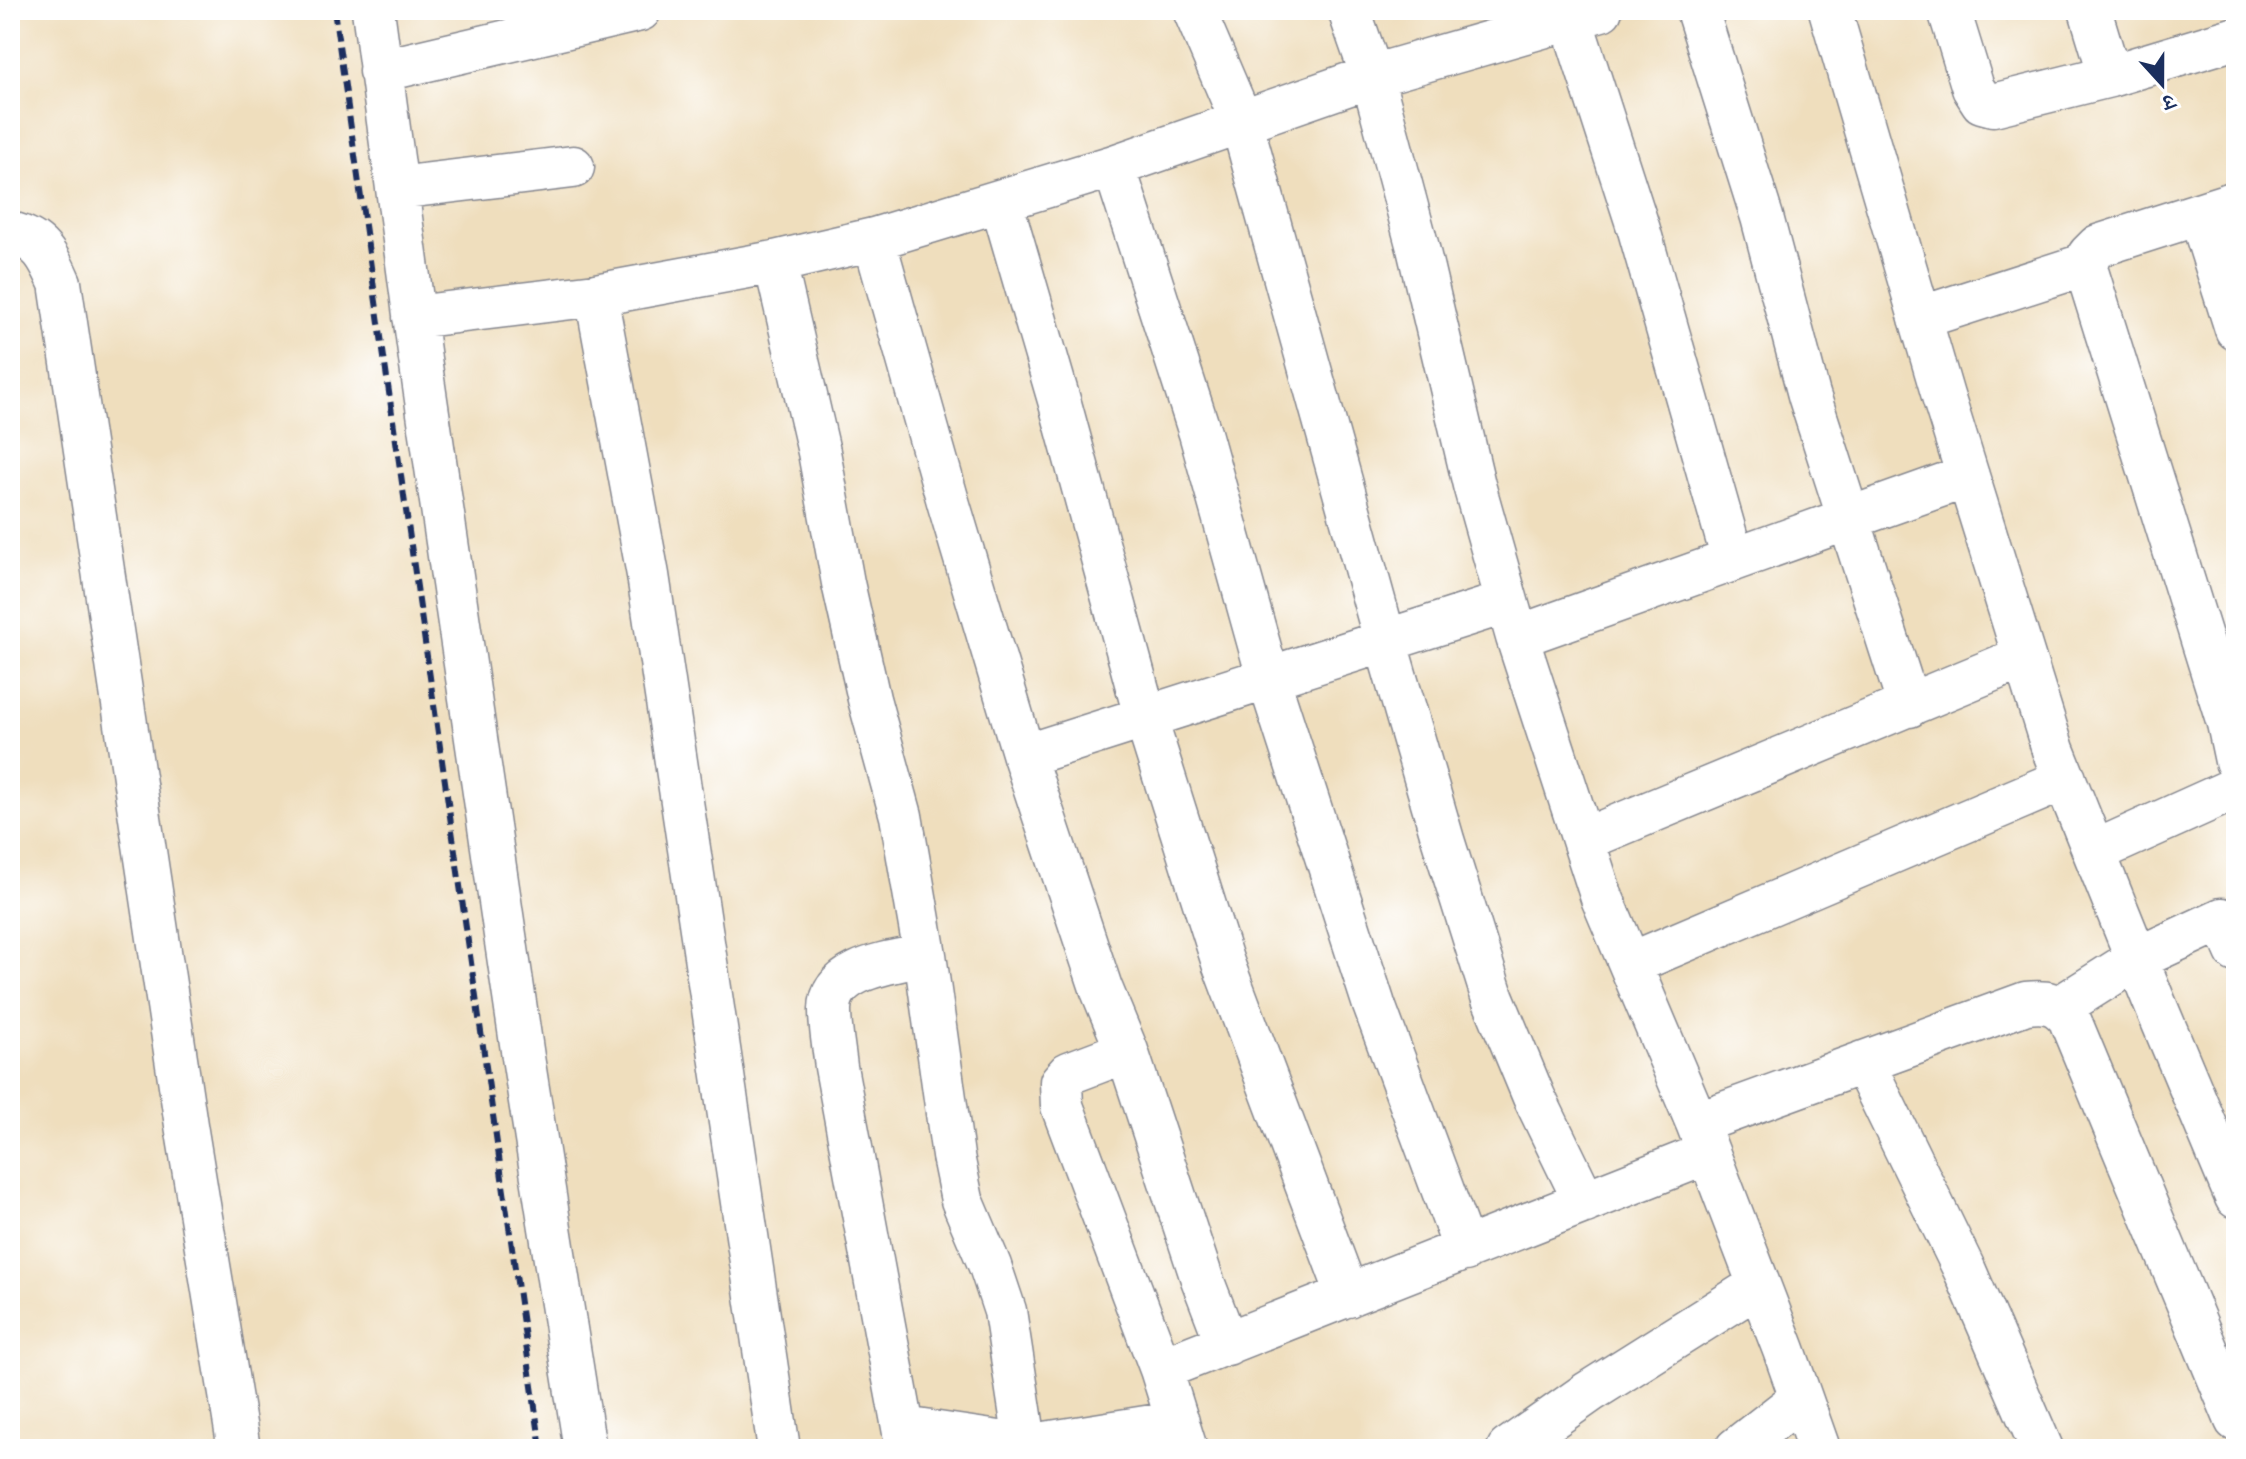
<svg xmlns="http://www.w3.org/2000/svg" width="2246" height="1459" font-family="Cardo,'Noto Serif Devanagari',serif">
  <rect width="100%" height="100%" fill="#fff"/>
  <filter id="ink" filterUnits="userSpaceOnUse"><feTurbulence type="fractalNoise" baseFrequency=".0125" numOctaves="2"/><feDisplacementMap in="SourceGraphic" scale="16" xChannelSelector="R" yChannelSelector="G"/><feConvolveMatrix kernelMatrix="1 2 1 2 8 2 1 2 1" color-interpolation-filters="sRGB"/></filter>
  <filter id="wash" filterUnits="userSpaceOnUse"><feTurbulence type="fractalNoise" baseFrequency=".006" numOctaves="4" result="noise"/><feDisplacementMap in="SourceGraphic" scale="32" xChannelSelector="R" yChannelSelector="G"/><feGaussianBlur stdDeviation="1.8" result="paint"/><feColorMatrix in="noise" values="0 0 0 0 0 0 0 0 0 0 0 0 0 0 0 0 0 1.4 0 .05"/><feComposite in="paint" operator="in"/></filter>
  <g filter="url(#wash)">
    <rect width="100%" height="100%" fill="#efdebd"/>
  </g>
  <g filter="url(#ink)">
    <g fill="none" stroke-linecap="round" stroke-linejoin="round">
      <defs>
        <path id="minor" d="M373 10 420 359 523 1057 585 1449
          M1194 10 1241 120 1385 640 1443 840 1492 996 1534 1097 1585 1202
          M1349 10 1372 76 1418 248 1474 485 1517 637 1602 898 1697 1123 1784 1350 1819 1449
          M1568 10 1639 230 1733 560
          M1697 10 1762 217 1809 395 1909 706
          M1830 10 1943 396 2053 750 2153 999 2236 1197
          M1949 10 1973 88 1982 102 1993 105 2110 76 2236 38
          M2090 10 2110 76
          M380 71 640 10
          M1114 166 1200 433 1268 677 1374 1005 1465 1250
          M397 188 573 167
          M1001 201 1061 407 1145 716 1223 963 1348 1296
          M2236 202 2098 246 2089 255 2086 268 2228 723 2236 761
          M2200 215 2236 329
          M10 233C41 240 48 256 60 283L186 1125 239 1449
          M874 239 949 505 1024 756 1101 988 1127 1051 1202 1279 1227 1344
          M775 262 819 452 843 583 869 699 901 816 925 955
          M596 295 648 575 779 1449
          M414 317 596 295 775 262 874 239 1114 166 1372 76 1601 10
          M1920 318 2087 264
          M1517 637 1968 476
          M1024 756 1507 602
          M1583 840 2024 657
          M2094 852 2236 788
          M1630 964 2065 779
          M2060 1007 2136 959 2222 919 2236 951
          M1127 1051 1069 1073 1061 1082 1062 1106 1161 1369 1186 1449
          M1863 1062 1965 1271 2042 1449
          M1697 1123 2026 1003C2046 1001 2056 1002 2069 1018L2236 1420
          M1161 1369 1708 1153
          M904 1428 1026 1446 1178 1422
          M907 1449 836 1067C834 1049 830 1029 830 1011 829 967 895 962 925 955L953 1156 962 1200 990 1266 1005 1311 1026 1449
          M1508 1449 1589 1392 1759 1285
          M1736 1449 1800 1399"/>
      </defs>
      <use href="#minor" stroke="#85868e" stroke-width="45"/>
      <use href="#minor" stroke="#fff" stroke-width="42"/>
      <path stroke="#1b2f5e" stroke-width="6" stroke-dasharray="12 6" stroke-linecap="butt" d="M334 10 541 1449"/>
    </g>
  </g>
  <rect width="2246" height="1459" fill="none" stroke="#fff" stroke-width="40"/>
  <g transform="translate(2162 84) rotate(159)" stroke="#ffffff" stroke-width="6" paint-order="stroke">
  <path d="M0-6L14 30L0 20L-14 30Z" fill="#1b2f5e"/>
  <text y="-12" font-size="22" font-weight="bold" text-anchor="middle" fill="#1b2f5e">उ</text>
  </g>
</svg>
